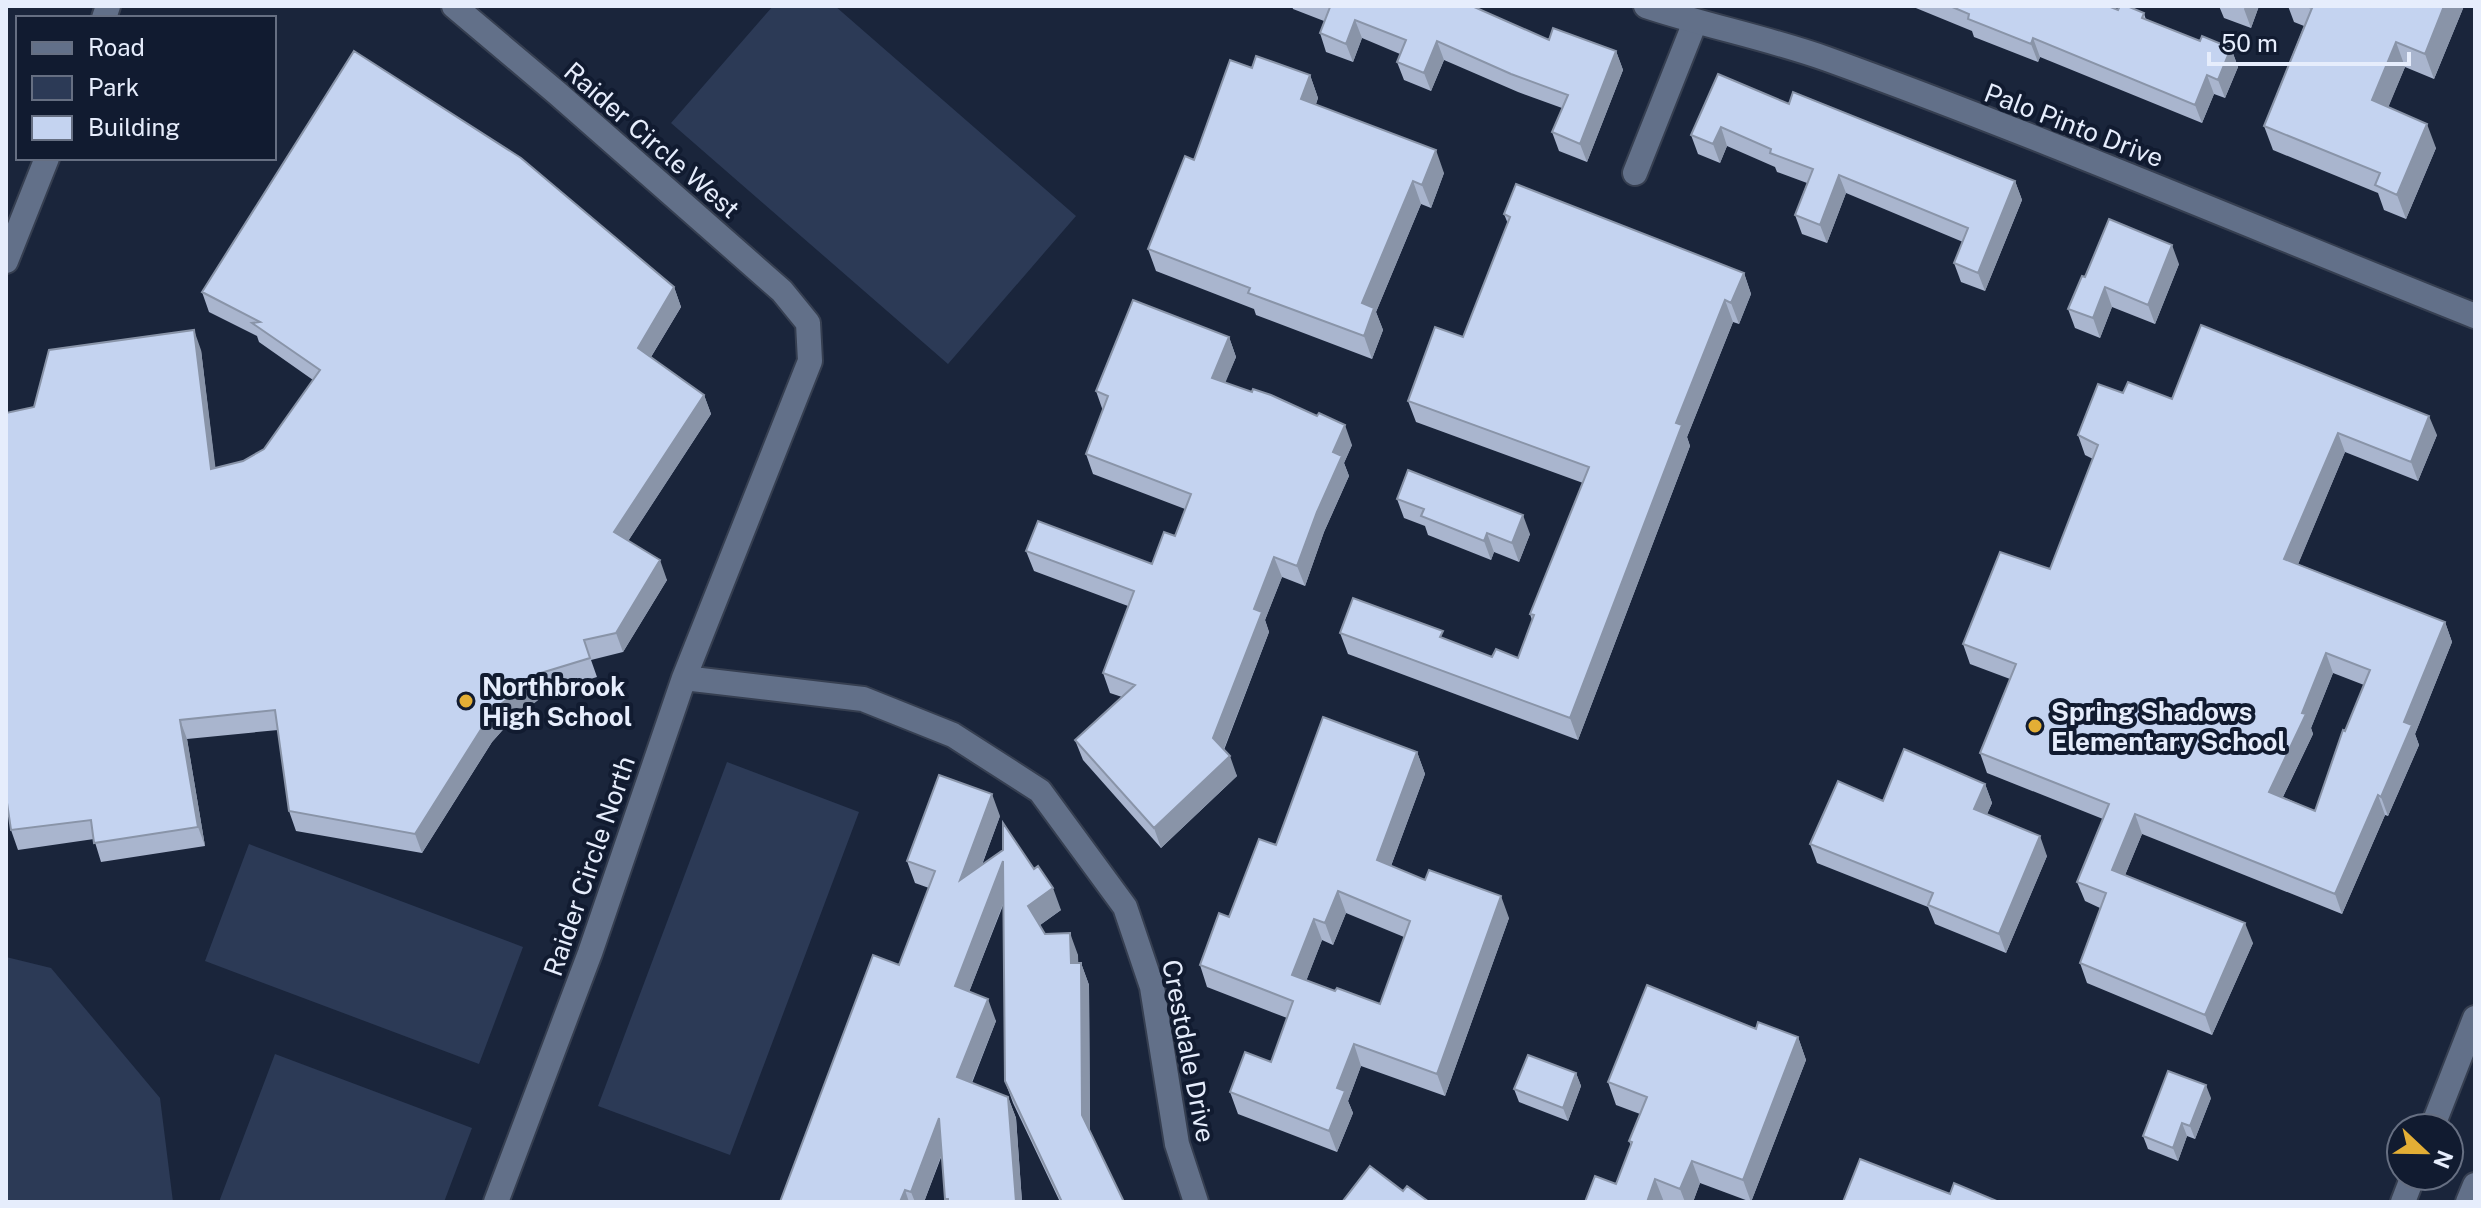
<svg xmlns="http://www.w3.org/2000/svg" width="2481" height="1208" font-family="'Public Sans',sans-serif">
  <rect width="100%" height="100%" fill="#1a253b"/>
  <path fill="#2c3a56" d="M773 6H835L1076 216 948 364 671 123Z
    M727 762 859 812 730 1155 598 1106Z
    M249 844 523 947 479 1064 205 961Z
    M6 957 51 968 160 1098 173 1202H6Z
    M275 1054 472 1128 444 1202H219Z"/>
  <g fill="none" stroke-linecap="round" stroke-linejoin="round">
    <defs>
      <path id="street" d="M1635 173 1695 22"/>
      <path id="secondary" d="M454 6 557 93 782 291 808 323 810 361 684 678 590 953 496 1202
        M1646 6C1706 26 1768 38 1827 59 2045 138 2259 230 2475 316
        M104 18 108 6
        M6 261 47 158
        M684 678 863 699 953 735 1040 791 1125 907 1152 987 1177 1144 1196 1202
        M2432 1128 2475 1018
        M2403 1202 2413 1176
        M2468 1202 2475 1185"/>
    </defs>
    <use href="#street" stroke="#363f51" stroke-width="28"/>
    <use href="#secondary" stroke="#363f51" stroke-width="28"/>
    <use href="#street" stroke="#627089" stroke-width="24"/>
    <use href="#secondary" stroke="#627089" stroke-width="24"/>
  </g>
  <path fill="#a9b5ce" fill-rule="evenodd" d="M1292 6H1472L1549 40 1616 51 1623 70 1587 162 1559 151 1552 132 1562 108 1518 92 1444 60 1431 91 1404 80 1397 62 1400 54 1362 38 1353 62 1326 52 1320 33 1324 21 1293 9Z
    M1911 6H2108L2118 10 2144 13 2146 20 2200 41 2231 48 2238 67 2225 98 2214 94 2202 123 2040 57 2038 62 1974 37 1972 31Z
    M2219 6H2259L2251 28 2224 18Z
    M2288 6H2464L2434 79 2405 67 2388 107 2436 148 2406 219 2384 210 2378 193 2273 150 2264 126 2304 26 2294 22Z
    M1252 68 1310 75 1318 98 1316 104 1444 173 1431 208 1421 204 1376 312 1383 330 1372 359 1256 315 1254 309 1156 271 1148 249 1194 160Z
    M1789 104 2015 181 2022 200 1985 291 1961 282 1954 263 1963 242 1846 193 1827 243 1802 234 1795 215 1807 183 1777 172 1775 167 1727 146 1720 163 1698 154 1691 135Z
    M1504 214 1744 273 1751 294 1739 324 1733 322 1687 437 1690 446 1578 740 1348 654 1340 633 1446 640 1492 657 1518 658 1532 620 1530 614 1583 483 1416 422 1408 401 1463 337 1508 224Z
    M2179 264 2155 324 2112 307 2100 338 2075 328 2068 309 2085 277Z
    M674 287 681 307 651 357 704 395 711 414 628 541 667 580 623 652 591 660 597 677 548 692 508 724 492 742 422 853 296 831 289 811 278 730 187 739 205 846 101 862 94 839 18 850 11 830 34 407 201 350 215 468 243 461 264 449 313 380 259 342 257 336 209 312 202 292Z
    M1229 337 1236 357 1225 382 1352 445 1344 463 1349 476 1324 532 1305 586 1282 577 1265 620 1269 632 1224 750 1237 776 1161 848 1083 760 1075 740 1122 697 1110 693 1103 673 1128 606 1034 571 1026 551 1152 564 1175 536 1185 509 1093 474 1086 454 1103 411 1096 391Z
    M2123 393 2437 435 2418 481 2345 452 2298 564 2445 622 2452 642 2415 734 2419 745 2388 816 2385 815 2342 914 2142 834 2125 875 2253 943 2212 1035 2087 983 2080 963 2100 908 2085 901 2077 882 2103 819 1987 773 1980 753 2010 679 1970 664 1963 644 2050 569 2093 459 2085 455 2078 435ZM2333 673 2364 685 2315 811 2283 797 2313 734 2311 728Z
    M1397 499 1530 534 1519 562 1494 552 1491 560 1428 535 1425 526 1404 518Z
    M1417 752 1425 774 1391 866 1509 918 1445 1096 1361 1066 1348 1101 1353 1113 1337 1152 1238 1114 1230 1092 1271 1062 1287 1018 1207 987 1200 965 1276 845ZM1346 913 1404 937 1380 1004 1335 991 1306 981 1322 940 1333 945Z
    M1985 784 1992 803 1987 814 2047 856 2006 953 1935 924 1928 907 1817 863 1810 844 1883 801Z
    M1000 816 982 865 1061 910 1040 925 1045 934 1078 955V963H1081L1089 985 1090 1131 1124 1202H1060L1013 1103 1005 1081 1004 903 969 992 996 1021 972 1083 1008 1097 1016 1118 1022 1202H946L942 1155 924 1202H780L899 965 929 888 915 883 907 861Z
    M1756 1029 1798 1037 1806 1060 1751 1202 1700 1183 1693 1202H1585L1616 1184 1631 1146 1629 1141 1640 1114 1616 1105 1608 1082Z
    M1576 1073 1581 1086 1568 1121 1519 1102 1514 1089Z
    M2211 1098 2195 1139 2187 1136 2178 1161 2148 1149 2143 1136Z"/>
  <path fill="#8994a8" d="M2245 6H2259L2251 28 2244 9Z
    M2444 6H2464L2434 79 2425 54Z
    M1355 20 1362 38 1353 62 1346 44Z
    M2033 38 2040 57 2038 62 2031 44Z
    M1437 41 1444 60 1431 91 1424 73Z
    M2396 42 2405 67 2381 125 2372 100Z
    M2231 48 2238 67 2225 98 2218 80Z
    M1616 51 1623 70 1587 162 1580 144Z
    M1310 75 1318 98 1310 121 1301 99Z
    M2207 75 2214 94 2202 123 2195 105Z
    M2427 124 2436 148 2406 219 2397 195Z
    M1721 127 1727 146 1720 163 1713 144Z
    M1436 150 1444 173 1431 208 1422 185Z
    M1839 175 1846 193 1827 243 1820 225Z
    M1413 181 1421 204 1376 312 1383 330 1372 359 1364 336 1362 303Z
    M2015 181 2022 200 1985 291 1978 273Z
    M2172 245 2179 264 2155 324 2148 305Z
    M1744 273 1751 294 1739 324 1731 303Z
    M674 287 681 307 645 367 638 348Z
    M2105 287 2112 307 2100 338 2093 318Z
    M1725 300 1733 322 1687 437 1690 446 1578 740 1570 718 1676 423Z
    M194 330 201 350 218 488 211 469Z
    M1229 337 1236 357 1219 398 1212 378Z
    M704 395 711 414 621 552 614 532Z
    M2429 416 2437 435 2418 481 2411 462Z
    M1345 425 1352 445 1344 463 1349 476 1324 532 1305 586 1297 566 1333 452Z
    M2338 433 2345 452 2292 579 2284 559Z
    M1523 515 1530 534 1519 562 1512 543Z
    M1487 533 1494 552 1491 560 1484 541Z
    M1274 557 1282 577 1265 620 1269 632 1220 759 1213 738 1254 609Z
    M660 560 667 580 623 652 616 633Z
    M2445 622 2452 642 2415 734 2419 745 2388 816 2381 797 2404 722Z
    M2326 653 2333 673 2311 728 2313 734 2276 811 2269 792Z
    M541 673 548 692 508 724 492 742 422 853 415 834 485 723 501 704Z
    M180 720 187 739 205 846 198 827Z
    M1417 752 1425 774 1385 882 1377 860Z
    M1230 756 1237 776 1161 848 1154 828Z
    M1985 784 1992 803 1981 828 1974 809Z
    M992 794 1000 816 968 902 960 880Z
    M2378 795 2385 815 2342 914 2335 894Z
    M2135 814 2142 834 2119 890 2112 870Z
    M2040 836 2047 856 2006 953 1999 934Z
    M1003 861 1011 883 963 1008 955 986Z
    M1053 888 1061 910 1036 928 1028 906Z
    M1338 891 1346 913 1333 945 1325 923Z
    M1501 896 1509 918 1445 1096 1437 1074Z
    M1314 919 1322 940 1300 997 1292 975Z
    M2245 923 2253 943 2212 1035 2205 1015Z
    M1070 933 1078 955 1079 985 1071 963Z
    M1081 963 1089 985 1090 1137 1082 1115Z
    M988 999 996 1021 965 1099 957 1077Z
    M1798 1037 1806 1060 1751 1202 1743 1180Z
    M1354 1044 1361 1066 1348 1101 1353 1113 1337 1152 1329 1131 1337 1088Z
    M1576 1073 1581 1086 1568 1121 1563 1108Z
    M2206 1085 2211 1098 2195 1139 2190 1126Z
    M1008 1097 1016 1118 1022 1202H1016Z
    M939 1118 947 1140 924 1202H915L911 1192Z
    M2182 1123 2187 1136 2178 1161 2173 1148Z
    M1692 1161 1700 1183 1693 1202H1685L1680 1189Z
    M1655 1179 1664 1202H1647Z
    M905 1190 909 1202H900Z"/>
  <path fill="#c4d3f0" stroke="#8994a8" stroke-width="2" fill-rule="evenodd" d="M1327 6H1472L1549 40 1553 28 1616 51 1580 144 1552 132 1568 95 1511 74 1437 41 1424 73 1397 62 1406 40 1355 20 1346 44 1320 33 1330 7Z
    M1950 6H2108L2118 10 2120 6H2127L2144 13 2142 18 2200 41 2202 36 2231 48 2218 80 2207 75 2195 105 2033 38 2031 44 1968 19 1969 14Z
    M2306 6H2444L2425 54 2396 42 2372 100 2427 124 2397 195 2375 185 2380 173 2264 126 2312 8Z
    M354 51 521 158 674 287 638 348 704 395 614 532 660 560 616 633 584 640 590 658 541 673 501 704 485 723 415 834 289 811 275 710 180 720 198 827 94 843 91 820 11 830 6 796V413L34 407 49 350 194 330 211 469 243 461 264 449 320 370 252 323 260 322 202 292Z
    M1256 56 1310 75 1301 99 1436 150 1422 185 1413 181 1362 303 1374 308 1364 336 1248 293 1250 288 1148 249 1185 156 1194 160 1230 60 1252 68Z
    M1718 74 1789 104 1793 92 2015 181 1978 273 1954 263 1968 228 1839 175 1820 225 1795 215 1813 169 1770 153 1771 149 1721 127 1713 144 1691 135Z
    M1516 184 1744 273 1731 303 1725 300 1676 423 1682 425 1570 718 1340 633 1353 598 1443 631 1440 637 1492 657 1496 649 1518 658 1534 615 1530 614 1589 467 1408 401 1435 327 1463 337 1510 217 1504 214Z
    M2109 219 2172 245 2148 305 2105 287 2093 318 2068 309 2082 276 2085 277Z
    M1133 300 1229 337 1212 378 1252 392 1253 389 1271 395 1317 416 1319 413 1345 425 1333 452 1342 456 1317 512 1297 566 1274 557 1254 609 1262 612 1213 738 1230 756 1154 828 1075 740 1135 685 1103 673 1134 591 1026 551 1038 521 1152 564 1164 532 1175 536 1191 494 1086 454 1108 396 1096 391Z
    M2201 325 2429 416 2411 462 2338 433 2284 559 2445 622 2404 722 2412 725 2381 797 2378 795 2335 894 2135 814 2112 870 2245 923 2205 1015 2080 963 2106 893 2077 882 2109 804 1980 753 2016 664 1963 644 2000 552 2050 569 2098 445 2078 435 2098 384 2123 393 2128 382 2172 399ZM2326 653 2370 670 2345 731 2343 730 2315 811 2269 792 2306 714 2302 713Z
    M1408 470 1523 515 1512 543 1487 533 1484 541 1421 516 1424 509 1397 499Z
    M1323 717 1417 752 1377 860 1425 880 1429 870 1501 896 1437 1074 1354 1044 1337 1088 1345 1091 1329 1131 1230 1092 1245 1052 1271 1062 1293 1001 1200 965 1219 913 1229 917 1259 839 1276 845ZM1338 891 1410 921 1380 1004 1337 988 1335 991 1292 975 1314 919 1325 923Z
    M1904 749 1985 784 1974 809 2040 836 1999 934 1928 905 1933 893 1810 844 1838 781 1883 801Z
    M939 775 992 794 960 880 1003 850V823L1034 869 1038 866 1053 888 1028 906 1045 934 1070 933 1071 963H1081L1082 1115 1124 1202H1062L1005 1081 1003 861 955 986 988 999 957 1077 1008 1097 1016 1202H948V1199H945L939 1118 911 1192 905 1190 900 1202H780L873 955 899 965 935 871 907 861Z
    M1647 985 1756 1029 1758 1022 1798 1037 1743 1180 1692 1161 1680 1189 1655 1179 1647 1202H1585L1595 1176 1616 1184 1632 1142 1629 1141 1647 1097 1608 1082Z
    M1528 1055 1576 1073 1563 1108 1514 1089Z
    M2168 1071 2206 1085 2190 1126 2182 1123 2173 1148 2143 1136Z
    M1860 1159 1950 1194 1954 1183 1999 1202H1843Z
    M1370 1166 1403 1191 1407 1186 1429 1202H1344L1343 1201Z"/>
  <g fill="#e3ae35" stroke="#111b30" stroke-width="3">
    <circle cx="466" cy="701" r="8"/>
    <circle cx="2035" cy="726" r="8"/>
  </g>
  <g text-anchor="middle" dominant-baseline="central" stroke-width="8" stroke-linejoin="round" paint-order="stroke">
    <g font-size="26" fill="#e6edfc" stroke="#111b30">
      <text transform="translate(2074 125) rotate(21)">Palo Pinto Drive</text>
      <text transform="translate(652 140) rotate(41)">Raider Circle West</text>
      <text transform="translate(589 866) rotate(-71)">Raider Circle North</text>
      <text transform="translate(1189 1051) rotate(79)">Crestdale Drive</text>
    </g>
    <g font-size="26" font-weight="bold" fill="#e6edfc" stroke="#111b30" text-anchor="start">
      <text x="482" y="686">Northbrook<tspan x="482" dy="30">High School</tspan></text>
      <text x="2051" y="711">Spring Shadows<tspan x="2051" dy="30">Elementary School</tspan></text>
    </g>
  </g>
  <rect width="2481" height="1208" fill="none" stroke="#e6edfc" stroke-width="16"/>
  <rect x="16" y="16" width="260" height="144" fill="#111b30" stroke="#666f82" stroke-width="2"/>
  <rect x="32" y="42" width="40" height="12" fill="#627089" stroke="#666f82" stroke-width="2"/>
  <text x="88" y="56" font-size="24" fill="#e6edfc">Road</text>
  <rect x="32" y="76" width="40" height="24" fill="#2c3a56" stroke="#666f82" stroke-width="2"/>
  <text x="88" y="96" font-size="24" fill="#e6edfc">Park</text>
  <rect x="32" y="116" width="40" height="24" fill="#c4d3f0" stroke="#666f82" stroke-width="2"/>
  <text x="88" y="136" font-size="24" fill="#e6edfc">Building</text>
  <g transform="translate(2425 1152) rotate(112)"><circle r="38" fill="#111b30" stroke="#666f82" stroke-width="2"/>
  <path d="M0-6L14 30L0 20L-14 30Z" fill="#e3ae35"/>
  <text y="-12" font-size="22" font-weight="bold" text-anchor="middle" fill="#e6edfc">N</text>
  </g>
  <path d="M2209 52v12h200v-12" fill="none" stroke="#e6edfc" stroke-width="4"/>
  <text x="2221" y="52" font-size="24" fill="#e6edfc" stroke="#111b30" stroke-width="6" paint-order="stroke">50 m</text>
</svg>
